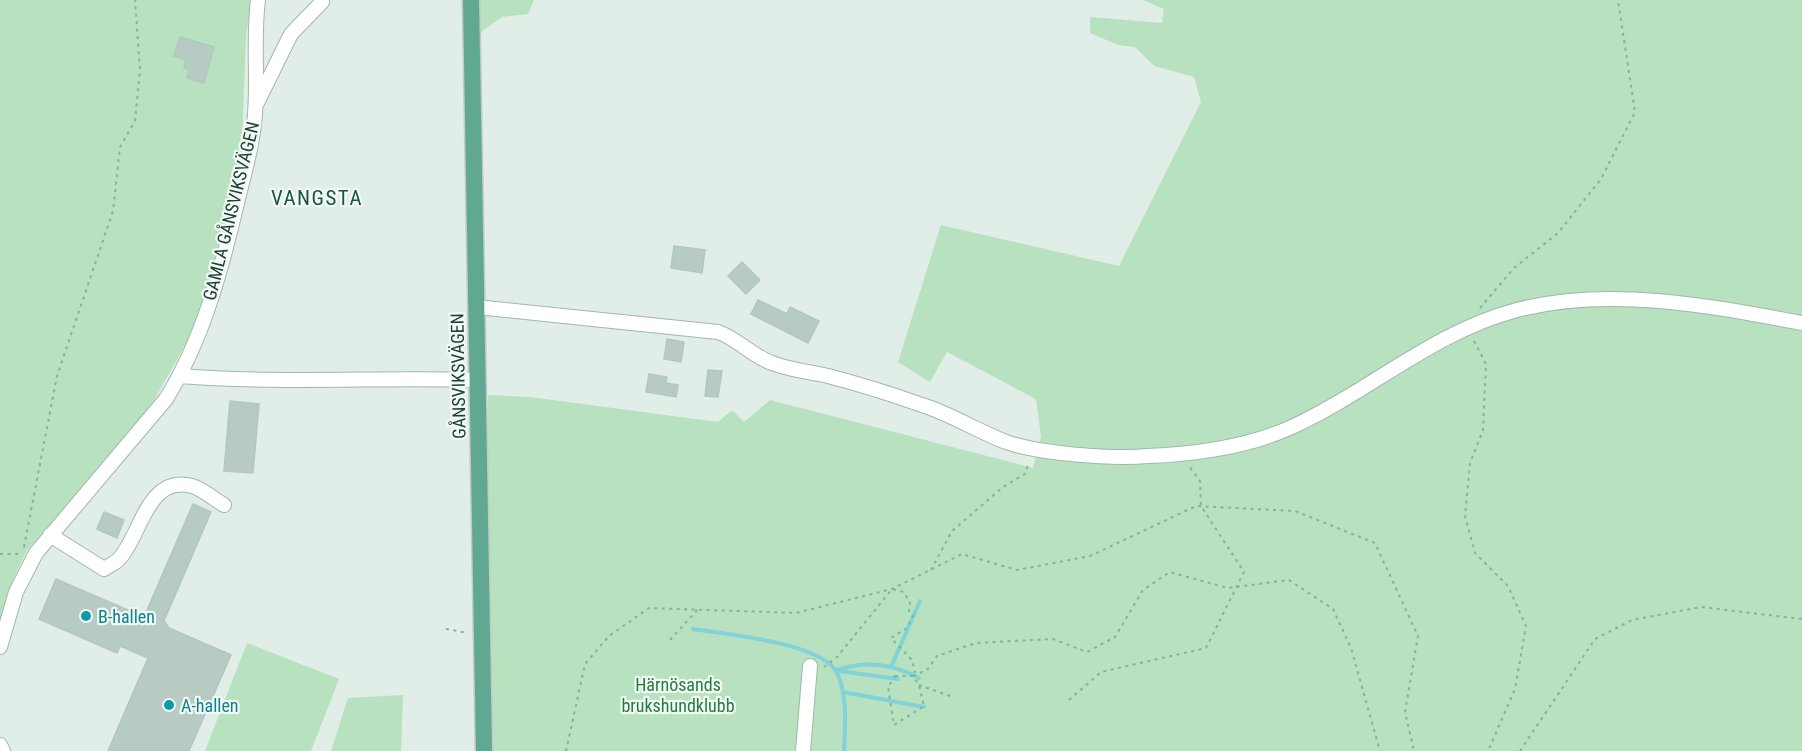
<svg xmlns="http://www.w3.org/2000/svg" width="1802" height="751" font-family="'Roboto Condensed',sans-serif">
  <rect width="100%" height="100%" fill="#e1ede7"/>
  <path fill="#b7e1bf" d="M0 0H252L246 35 242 142 236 175 199 320 148 411 110 459 27 550 15 575 0 624Z
    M473 0H534L528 14 502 17 481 32Z
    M1143 0H1802V751H487L488 395 530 397 718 422 732 410 744 422 770 400 1033 468 1041 437 1036 399 947 352 930 382 898 362 941 225 1119 266 1201 102 1194 77 1154 66 1135 47 1118 45 1090 33V17L1162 23 1164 9Z
    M247 643 339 679 311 751H205Z
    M403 695 401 751H331L348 698Z"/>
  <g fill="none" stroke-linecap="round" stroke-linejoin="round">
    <path stroke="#82d2d9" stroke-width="4" d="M693 629C725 634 823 643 837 673 848 696 845 726 844 751
      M891 667 920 601
      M837 670C866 661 891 663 919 678
      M840 671 898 679
      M843 692 924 707"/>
  </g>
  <path fill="#b8cbc2" stroke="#b2c8bd" stroke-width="1.5" d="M180 37 214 47 204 83 187 78 189 69 184 68 186 60 174 56Z
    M674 246 705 250 702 273 671 268Z
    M742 262 760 280 746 294 728 276Z
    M758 300 787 314 790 307 819 321 808 343 751 314Z
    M667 339 684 342 681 362 664 359Z
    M708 370 722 371 718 397 705 396Z
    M649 374 667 377 666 383 678 385 676 397 646 392Z
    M230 401 259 404 253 473 224 471Z
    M193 504 211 512 164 621 169 628 231 655 189 751H108L148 658 120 646 117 653 39 619 56 579 144 617Z
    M104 512 124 520 117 538 97 529Z"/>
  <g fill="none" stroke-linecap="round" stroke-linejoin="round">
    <defs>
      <path id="minor" d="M257 103 291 34 322 2
        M477 307 718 332C738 339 752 356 772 363 790 370 810 372 828 376 859 384 891 394 922 405 951 414 977 431 1006 442 1040 454 1111 459 1148 456 1197 454 1249 447 1294 426 1370 391 1433 332 1517 310 1609 286 1711 306 1802 323
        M180 376C279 384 378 377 478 380
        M50 535 104 569C108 566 116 563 119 559 141 536 147 474 192 486 203 489 215 500 224 505
        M0 647 16 592 36 553 166 399C203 339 221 271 237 203 244 174 253 144 255 114 258 76 253 38 258 0
        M0 745 3 751
        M803 751 810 666"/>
      <path id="major" d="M471 0 484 751"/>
    </defs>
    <use href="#minor" stroke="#a3b6ae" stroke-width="16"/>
    <use href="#major" stroke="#c0cac6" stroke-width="19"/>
    <path stroke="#7db59f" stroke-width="2" stroke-dasharray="3 4.5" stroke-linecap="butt" d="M1480 308 1514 268 1558 233 1601 179 1635 112 1618 0
      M1474 341 1486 364 1483 430 1470 463 1465 516 1475 553 1508 586 1526 626 1515 689 1488 751
      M24 547 57 376 113 211 120 147 135 121 140 70 135 0
      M0 554H21
      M931 570 952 531 1003 487 1025 474 1029 462
      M446 629 468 633
      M670 640 699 608
      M824 667 837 657 892 589 904 592 910 603 909 613 913 616 907 628 891 638 912 660 915 673
      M895 676H913L919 685 924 706 894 725 888 687Z
      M913 676 928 669 937 656 976 643 1053 639 1087 652 1115 637 1143 590 1170 572 1228 588 1289 580 1333 609 1351 648 1380 751
      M919 685 953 697
      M1069 700 1101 672 1206 648 1244 572 1201 506 1200 481 1189 466
      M566 751 585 664 609 636 649 608 796 613 892 589 962 554 1017 570 1090 556 1196 506 1295 511 1375 543 1418 636 1405 712 1414 751
      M1520 751 1595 639 1632 620 1701 607 1802 619"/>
    <use href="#minor" stroke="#fff" stroke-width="14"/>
    <use href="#major" stroke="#60a891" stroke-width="16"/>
  </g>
  <g fill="#0f9aa8" stroke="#f2f9f5" stroke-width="2">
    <circle cx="86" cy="616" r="6"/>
    <circle cx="169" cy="705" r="6"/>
  </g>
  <g text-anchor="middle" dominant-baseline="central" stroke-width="4.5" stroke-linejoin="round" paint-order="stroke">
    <g font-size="18" fill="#1f4035" stroke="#f2f9f5">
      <text transform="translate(231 211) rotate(-76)">GAMLA GÅNSVIKSVÄGEN</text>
      <text transform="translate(458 376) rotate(-91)">GÅNSVIKSVÄGEN</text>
    </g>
    <g font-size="18" fill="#0d838f" stroke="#f2f9f5" text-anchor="start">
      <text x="98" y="616">B-hallen</text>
      <text x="181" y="705">A-hallen</text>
    </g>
    <g font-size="18" fill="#247c40" stroke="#f2f9f5">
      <text x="678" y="684">Härnösands<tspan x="678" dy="21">brukshundklubb</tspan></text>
    </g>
    <g font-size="21" letter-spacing="1.5" fill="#185542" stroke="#f2f9f5">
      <text x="317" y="198">VANGSTA</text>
    </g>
  </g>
</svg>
